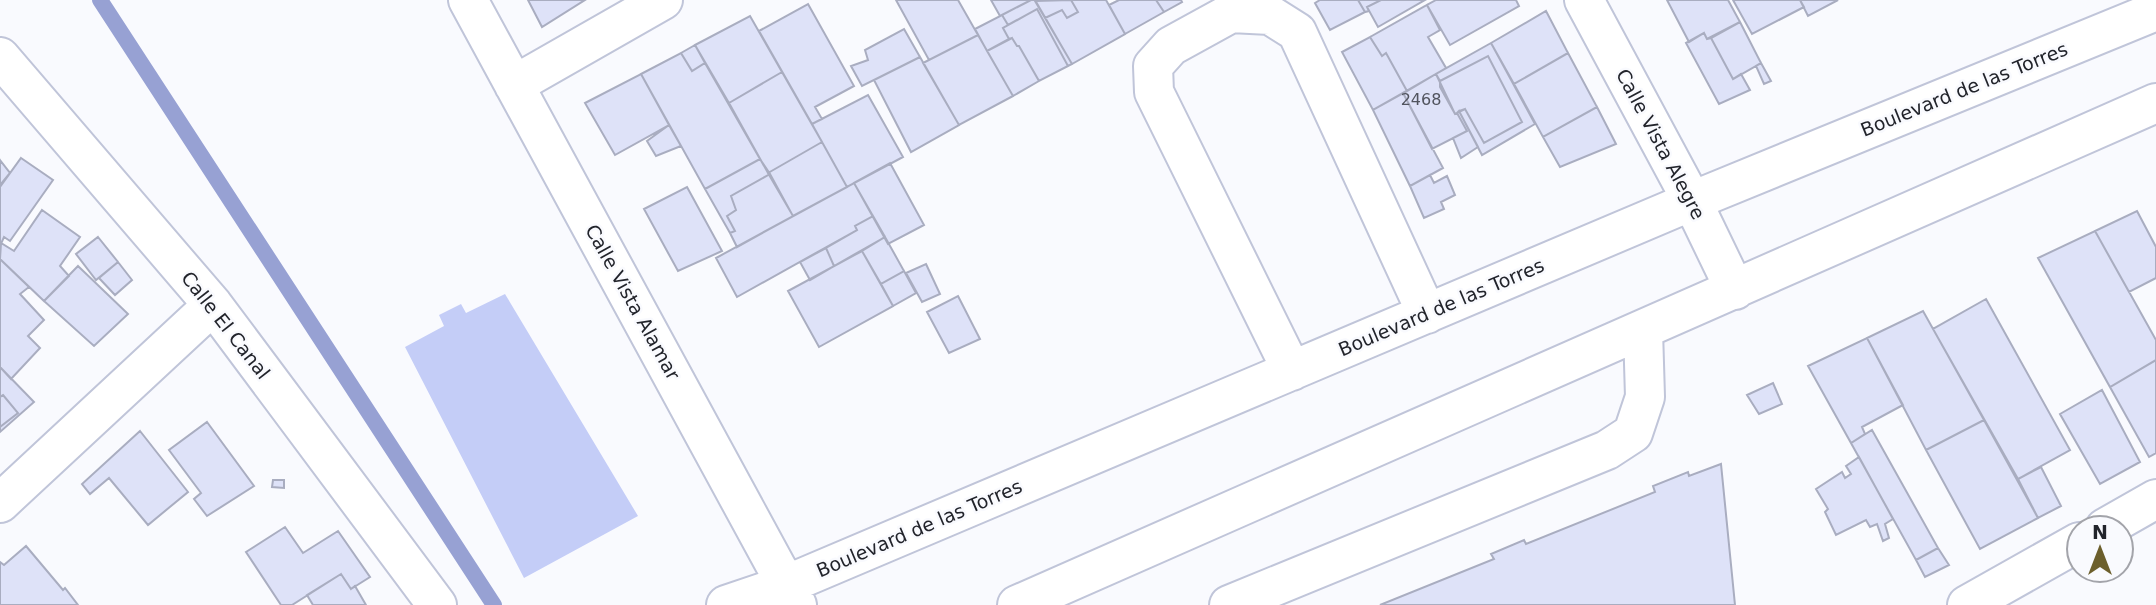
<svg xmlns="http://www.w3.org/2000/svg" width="2156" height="605" font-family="'DejaVu Sans',sans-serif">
  <rect width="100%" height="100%" fill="#f9fafe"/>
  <path fill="#c4cdf7" d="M505 294 638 516 524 578 405 347 444 326 439 315 461 304 466 313Z"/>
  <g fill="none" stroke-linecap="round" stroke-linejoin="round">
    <path stroke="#97a1d3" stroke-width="16" d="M100 0 494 605"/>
  </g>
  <path fill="#dee2f8" stroke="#a9adc0" stroke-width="2" d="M528 0H585L542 27Z
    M896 0H958L978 35 929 60Z
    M991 0H1031L1000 16Z
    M1031 0H1035L1072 64 1068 66 1037 9 1008 25 1002 15Z
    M1071 0 1078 12 1067 18 1062 10 1045 18 1035 1Z
    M1071 0H1106L1125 34 1072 64 1045 18 1062 10 1067 18 1078 12Z
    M1119 0H1156L1164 12 1125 34 1109 5Z
    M1156 0H1181L1182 2 1164 12Z
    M1320 0H1358L1365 12 1330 30 1315 3Z
    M1358 0H1381L1367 7 1369 11 1365 12Z
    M1381 0H1425L1378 27 1367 7Z
    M1436 0H1516L1519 6 1450 45 1427 5Z
    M1667 0H1728L1740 22 1707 39 1704 33 1689 42Z
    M1733 0H1800L1804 7 1752 34Z
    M1800 0H1838L1808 16Z
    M808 4 854 86 815 107 822 119 812 124 759 31Z
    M1427 5 1440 30 1428 37 1446 68 1407 91 1386 53 1382 56 1370 37Z
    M1037 9 1068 66 1039 81 1019 46H1017L1012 38 1009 39 1003 28Z
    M1546 11 1568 53 1514 84 1491 43Z
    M1002 15 1008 25 1003 28 1009 39 987 51 975 29Z
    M750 16 782 72 729 103 695 45Z
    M1740 22 1761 63 1733 79 1711 38Z
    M904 29 920 57 862 86 851 66 868 60 865 50Z
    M1704 33 1707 39 1711 38 1733 79 1741 74 1750 90 1719 104 1686 43Z
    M978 35 1013 96 959 125 923 63Z
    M1370 37 1382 56 1386 53 1407 91 1373 110 1342 52Z
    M1012 38 1017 46H1019L1039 81 1013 96 987 51Z
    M1491 43 1535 124 1482 155 1459 111 1465 109 1484 143 1522 122 1488 56 1440 81 1436 74Z
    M695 45 705 63 692 71 681 53Z
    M681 53 692 71 705 63 760 159 705 189 641 74Z
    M1568 53 1597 107 1543 137 1514 84Z
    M1488 56 1522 122 1484 143 1465 109 1455 114 1440 87V81Z
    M920 57 959 125 911 152 874 80Z
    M1761 63 1771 81 1764 84 1756 66Z
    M782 72 822 142 768 173 729 103Z
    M641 74 669 125 615 155 585 103Z
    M1436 74 1455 114 1457 113 1467 131 1432 149 1403 93Z
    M1403 93 1443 168 1410 186 1373 110Z
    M868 95 903 157 847 187 812 124Z
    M1597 107 1616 144 1560 167 1543 137Z
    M1459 111 1478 147 1461 158 1453 138 1467 131 1457 113Z
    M669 125 681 146 656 156 647 141Z
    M822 142 847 187 793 216 768 173Z
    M21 158 53 180 10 241 4 237 0 246V187Z
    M760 159 770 174 731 196 736 210 727 216 735 231 730 233 705 189Z
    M0 160 10 173 0 185Z
    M890 163 924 225 888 244 854 183Z
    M770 174 793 216 737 247 730 233 735 231 727 216 736 210 731 196Z
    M1430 175 1434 183 1447 176 1455 195 1441 202 1444 209 1424 218 1410 186Z
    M854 183 873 216 855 226 857 230 737 297 716 258Z
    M687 187 722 251 678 271 644 209Z
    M42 210 80 237 60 266 69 276 44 301 0 259 1 243 14 251Z
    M2137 211 2156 247V278L2129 292 2095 231Z
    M873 216 885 237 834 266 826 248 857 230 855 226Z
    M2095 231 2156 340V360L2110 387 2038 258Z
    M98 237 118 262 96 280 76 254Z
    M885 237 904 271 881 284 862 251Z
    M826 248 834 266 810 280 800 262Z
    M862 251 893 306 819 347 788 291Z
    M0 259 29 287 20 294 44 320 28 336 40 348 11 379 0 367Z
    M118 262 132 280 115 295 99 278Z
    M926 264 940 294 922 302 906 273Z
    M78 266 128 314 94 346 44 301Z
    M904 271 916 293 893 306 881 284Z
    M958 296 980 339 949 353 927 312Z
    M1986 299 2070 450 2018 479 1933 329Z
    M1923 311 1984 420 1926 450 1867 338Z
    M1867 338 1903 405 1862 427 1865 434 1851 443 1808 366Z
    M2156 360V453L2149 457 2110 387Z
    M0 367 34 402 0 432V427L18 413 3 395 0 397Z
    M1773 383 1782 404 1759 414 1747 395Z
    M2102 390 2140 462 2100 484 2060 414Z
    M3 395 18 413 0 427V397Z
    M1984 420 2038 518 1980 549 1926 450Z
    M207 422 254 486 207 516 194 499 201 493 169 450Z
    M1872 430 1938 548 1916 560 1851 443Z
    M140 431 188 492 148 525 109 478 90 494 82 484Z
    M1859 457 1893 519 1885 524 1889 538 1883 541 1877 524 1870 527 1866 520 1836 535 1825 512 1828 509 1816 489 1842 472 1845 478 1851 474 1846 466Z
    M1721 464 1735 605H1380L1494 559 1491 554 1524 540 1526 544 1655 492 1653 486 1688 472 1689 476Z
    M2041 467 2061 506 2038 518 2018 479Z
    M273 480H284V488L272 487Z
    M285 527 303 553 338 531 370 577 351 589 341 574 292 605H281L246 552Z
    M26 546 63 590 65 588 78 605H0V562L4 565Z
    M1938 548 1949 565 1925 577 1916 560Z
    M341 574 351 589 355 586 366 605H313L307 595Z"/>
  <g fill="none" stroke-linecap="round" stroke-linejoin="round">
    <defs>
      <path id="minor" d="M468 0 797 605
        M1584 0 1692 201 1735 290
        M0 57 213 305 437 605
        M514 85 663 0
        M1292 371 1154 92 1153 66 1171 46 1231 13 1270 15 1297 32 1427 314
        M0 503 213 305
        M2105 528 2156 499
        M726 605 788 584 1692 201 2156 11
        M1017 605 2156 103
        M1229 605 1607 450 1633 433 1645 397 1643 330
        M1967 605 2079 542"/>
    </defs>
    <use href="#minor" stroke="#c0c5d9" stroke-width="42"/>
    <use href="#minor" stroke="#fff" stroke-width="38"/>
  </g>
  <g text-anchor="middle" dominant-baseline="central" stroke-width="5" stroke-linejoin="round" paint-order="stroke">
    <g font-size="16" fill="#51545e">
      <text x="1421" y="99">2468</text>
    </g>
    <g font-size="19" fill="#22242b" stroke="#f9fafe">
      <text transform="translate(1964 89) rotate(-22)">Boulevard de las Torres</text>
      <text transform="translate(1661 144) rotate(62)">Calle Vista Alegre</text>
      <text transform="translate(633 302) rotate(61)">Calle Vista Alamar</text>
      <text transform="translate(1441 307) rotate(-23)">Boulevard de las Torres</text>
      <text transform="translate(226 325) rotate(52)">Calle El Canal</text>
      <text transform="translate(919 528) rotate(-23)">Boulevard de las Torres</text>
    </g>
  </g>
  <g transform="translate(2100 549)"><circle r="33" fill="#f9fafe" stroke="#a3a4aa" stroke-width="2"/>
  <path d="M0-5L12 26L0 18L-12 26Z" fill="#6c5f2c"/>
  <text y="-10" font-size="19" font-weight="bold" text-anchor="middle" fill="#22242b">N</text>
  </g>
</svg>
